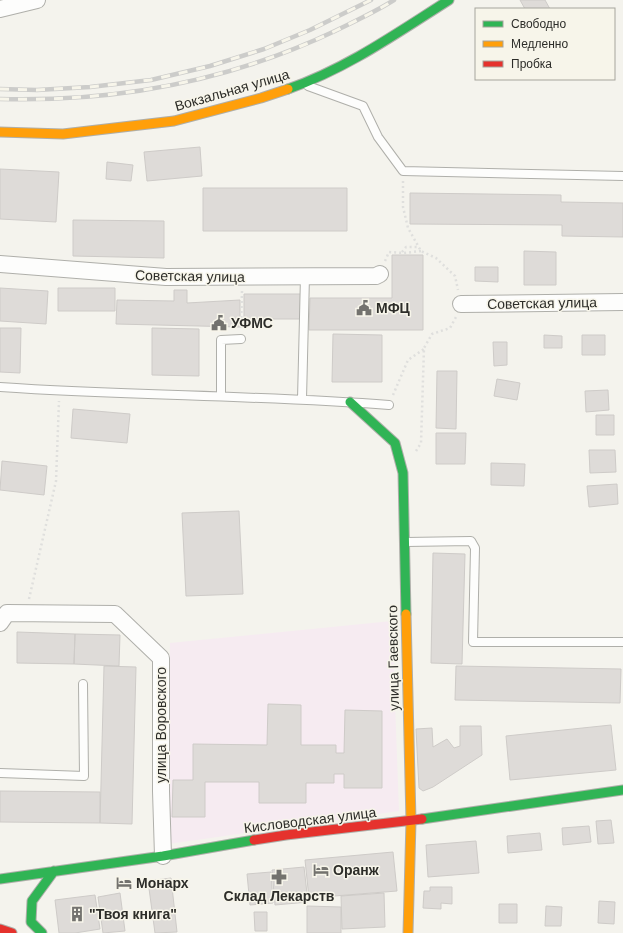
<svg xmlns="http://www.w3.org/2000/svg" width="623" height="933" font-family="Arial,sans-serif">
  <rect width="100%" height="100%" fill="#f4f3ed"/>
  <path fill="#f6ebf1" d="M392 621 399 811 168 844 170 643Z"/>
  <path fill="#dedbd8" stroke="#cecbc8" d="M520 0H545L550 9H525Z
    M200 147 202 176 147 181 144 152Z
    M107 162 133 165 131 181 106 179Z
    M0 169 59 172 56 222 0 219Z
    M203 188H347V231H203Z
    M410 193 561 195V202L623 203V237L562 236V225L410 224Z
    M73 220 164 221V258L73 256Z
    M524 251 556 252V285H524Z
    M392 255H423V330H309L310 298H392Z
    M475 267H498V282L475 281Z
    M0 288 48 291 46 324 0 321Z
    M58 288H115V311H58Z
    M174 290H187V303L240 300V327L116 324 117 300 174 301Z
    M244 294H301V319H244Z
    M0 328H21L20 373 0 372Z
    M152 328 199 329V376L152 375Z
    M333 334 382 335V382H332Z
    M544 335 562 336V348H544Z
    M582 335H605V355H582Z
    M493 342H507V365L494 366Z
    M437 371H457L456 429 436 428Z
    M497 379 520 383 517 400 494 396Z
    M608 390 609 410 586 412 585 391Z
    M73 409 130 414 127 443 71 438Z
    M596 415H614V435H596Z
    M436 433H466L465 464H436Z
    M589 450H615L616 472 590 473Z
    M2 461 47 466 44 495 0 490Z
    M491 463 525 464 524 486 491 485Z
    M617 484 618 504 589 507 587 486Z
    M239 511 243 594 186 596 182 513Z
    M433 553 465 554 462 664 431 663Z
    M17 632 75 634 74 664 17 663Z
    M75 634 120 635 119 666 74 664Z
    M104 666 136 667 132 824 100 823Z
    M456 666 621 669 620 703 455 700Z
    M268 704 301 705V745H336V753H344L345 710 382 711V788H344V774H334V783H306V803H259V782H205V817H172L173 780H193V744L267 745Z
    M611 725 616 770 510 780 506 736Z
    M460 726H481L482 755 433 787 423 791 419 788 416 729 432 728 433 747 447 739 454 748 460 746Z
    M0 791 100 792V823L0 822Z
    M611 820 614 843 598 844 596 821Z
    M589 826 591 842 563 845 562 828Z
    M540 833 542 850 508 853 507 836Z
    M476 841 479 873 428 877 426 845Z
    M393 852 397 891 309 898 305 860Z
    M304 867 308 902 275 905 272 870Z
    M271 872 273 903 250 905 247 874Z
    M171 878 177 932 155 933 148 881Z
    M430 887H452V904L441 903V909L423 908 424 891H430Z
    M120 893 125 931 103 933 98 897Z
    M384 893 385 927 342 929 341 896Z
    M95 895 100 929 75 933H59L55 900Z
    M599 901 615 902 614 924 598 923Z
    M499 904H517V923H499Z
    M307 906 341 907V933H307Z
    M546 906 562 907 561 926H545Z
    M254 912H267V931H255Z"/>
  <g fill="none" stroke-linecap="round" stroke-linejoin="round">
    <defs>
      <path id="lane" d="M308 86 363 106 378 137 403 171 623 176
        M0 387C129 396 259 395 389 405
        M221 396V340L241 339
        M302 399 305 276
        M406 542 471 541 475 548 473 642H623
        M0 773 84 776 83 684"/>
      <path id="street" d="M0 9 37 0
        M0 264 166 277 376 276 380 274
        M461 304 623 302
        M0 623 7 613 115 614 161 658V791L163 856"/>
      <path id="fast" d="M288 89C346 69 397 33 449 0
        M350 402 395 443 403 473 406 614
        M422 819 623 790
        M0 879 163 856 254 840
        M42 933 31 922 32 901 54 871"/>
      <path id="slow" d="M0 132 63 134 174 121 261 98 288 89
        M406 614 411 821 408 933"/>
      <path id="jam" d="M254 840 286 835 422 819
        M0 929 12 933"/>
    </defs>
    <use href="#lane" stroke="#afafaa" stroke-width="10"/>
    <use href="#street" stroke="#afafaa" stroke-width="18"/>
    <use href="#fast" stroke="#afafaa" stroke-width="11"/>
    <use href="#slow" stroke="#afafaa" stroke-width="11"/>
    <use href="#jam" stroke="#afafaa" stroke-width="11"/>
    <path stroke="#dfdfdd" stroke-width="2.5" stroke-dasharray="2 3" stroke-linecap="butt" d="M403 181V207L408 228 421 251 436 258 455 276 458 290
      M402 252 406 247H418
      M385 261 389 252 404 253 421 251
      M241 328 242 291
      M393 395 408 360 424 349
      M416 451 421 443 424 348 432 334 450 328 456 317
      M29 599 56 481 59 401"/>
    <use href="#lane" stroke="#fdfdfc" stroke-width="8"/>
    <use href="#street" stroke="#fdfdfc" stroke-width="16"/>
    <use href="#fast" stroke="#30b455" stroke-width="9"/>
    <use href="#slow" stroke="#ff9f0a" stroke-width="9"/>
    <use href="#jam" stroke="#e5322d" stroke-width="9"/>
    <defs>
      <path id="rail" d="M0 89 37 90 90 87 151 80 210 66 264 49 310 30 371 0
        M0 99C116 102 230 81 335 31 355 21 375 12 394 0"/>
    </defs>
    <use href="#rail" stroke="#ccccca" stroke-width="4.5"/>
    <use href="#rail" stroke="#f7f5ea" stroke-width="3" stroke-dasharray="9" stroke-linecap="butt"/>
  </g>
  <defs>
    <symbol id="civic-bare" viewBox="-9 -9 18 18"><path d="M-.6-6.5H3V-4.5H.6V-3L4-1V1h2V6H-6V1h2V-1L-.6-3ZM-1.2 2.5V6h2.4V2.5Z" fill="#73726e" stroke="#f7f5ea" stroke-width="2.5" paint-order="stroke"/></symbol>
    <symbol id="hotel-bare" viewBox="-9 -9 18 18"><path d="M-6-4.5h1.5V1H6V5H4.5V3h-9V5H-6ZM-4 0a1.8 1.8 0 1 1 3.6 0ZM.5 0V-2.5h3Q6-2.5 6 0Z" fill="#73726e" stroke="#f7f5ea" stroke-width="2.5" paint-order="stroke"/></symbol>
    <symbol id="pharmacy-bare" viewBox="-9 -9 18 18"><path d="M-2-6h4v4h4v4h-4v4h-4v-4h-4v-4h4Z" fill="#73726e" stroke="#f7f5ea" stroke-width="2.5" paint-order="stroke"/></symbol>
    <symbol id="building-bare" viewBox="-9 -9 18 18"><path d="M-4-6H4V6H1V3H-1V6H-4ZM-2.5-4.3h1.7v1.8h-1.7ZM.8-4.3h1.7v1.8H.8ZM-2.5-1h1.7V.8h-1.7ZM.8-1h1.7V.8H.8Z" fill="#73726e" stroke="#f7f5ea" stroke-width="2.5" paint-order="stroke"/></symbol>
  </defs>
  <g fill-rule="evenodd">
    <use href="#civic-bare" x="353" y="297" width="22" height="22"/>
    <use href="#civic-bare" x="208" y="312" width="22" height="22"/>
    <use href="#hotel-bare" x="310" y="859" width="22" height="22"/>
    <use href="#pharmacy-bare" x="268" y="866" width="22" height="22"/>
    <use href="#hotel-bare" x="113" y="872" width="22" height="22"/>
    <use href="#building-bare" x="66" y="903" width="22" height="22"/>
  </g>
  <g text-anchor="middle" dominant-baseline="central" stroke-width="3" stroke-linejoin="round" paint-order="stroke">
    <g font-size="14" fill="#2d2d29" stroke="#f7f5ea">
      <text transform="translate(232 90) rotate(-16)">Вокзальная улица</text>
      <text transform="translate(190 276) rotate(1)">Советская улица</text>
      <text transform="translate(542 303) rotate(-1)">Советская улица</text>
      <text transform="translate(393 658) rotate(-91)">улица Гаевского</text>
      <text transform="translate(161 725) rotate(-90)">улица Воровского</text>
      <text transform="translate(310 820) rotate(-7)">Кисловодская улица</text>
    </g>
    <g font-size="14" font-weight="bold" fill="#2d2d29" stroke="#f7f5ea" text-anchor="start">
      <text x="376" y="308">МФЦ</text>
      <text x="231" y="323">УФМС</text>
      <text x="333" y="870">Оранж</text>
      <text x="136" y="883">Монарх</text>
      <text x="279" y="896" text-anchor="middle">Склад Лекарств</text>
      <text x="89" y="914">"Твоя книга"</text>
    </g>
  </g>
  <rect x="475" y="8" width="140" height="72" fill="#f7f5ea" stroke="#a6a59d"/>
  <rect x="483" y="21" width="20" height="6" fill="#30b455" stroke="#a6a59d"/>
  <text x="511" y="28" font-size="12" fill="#2d2d29">Свободно</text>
  <rect x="483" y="41" width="20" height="6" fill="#ff9f0a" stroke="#a6a59d"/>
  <text x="511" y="48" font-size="12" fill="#2d2d29">Медленно</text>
  <rect x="483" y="61" width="20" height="6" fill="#e5322d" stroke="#a6a59d"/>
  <text x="511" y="68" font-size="12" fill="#2d2d29">Пробка</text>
</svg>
